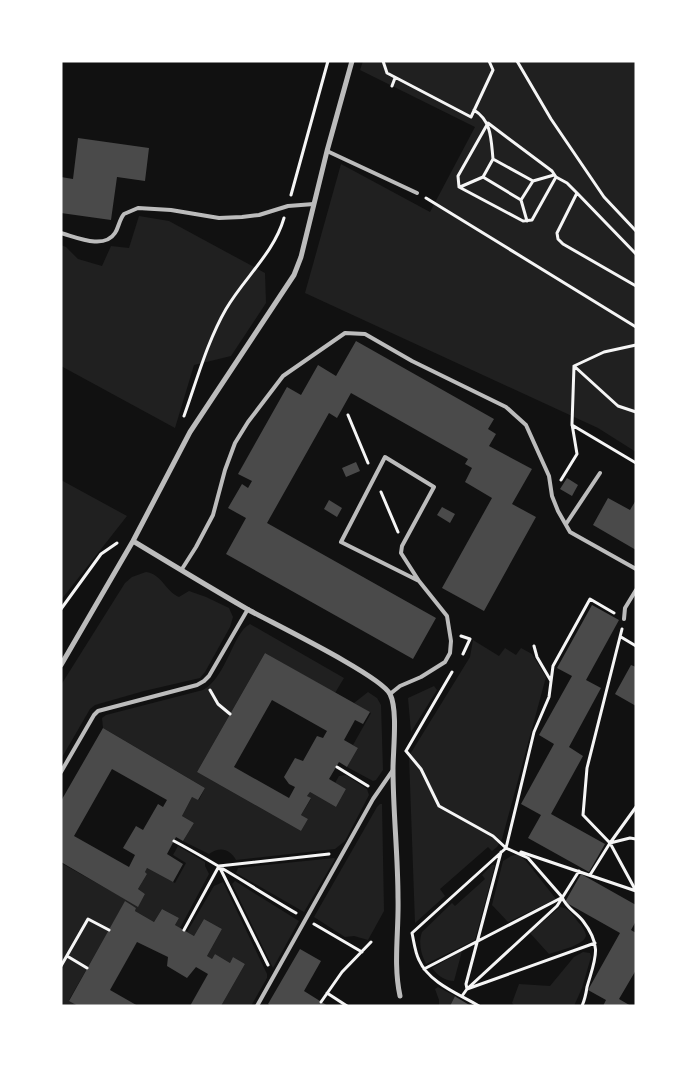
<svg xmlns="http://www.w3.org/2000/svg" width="697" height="1067" font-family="'DM Sans',sans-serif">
  <rect width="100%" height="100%" fill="#111"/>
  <path fill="#202020" d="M363 61H636V452L598 428 305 293 341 164 430 212 475 127 360 70Z
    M139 216 169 221 265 273 266 303 231 356 194 365 175 428 61 366V245L66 247 78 259 102 266 111 246 129 248Z
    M61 480 127 516 61 600Z
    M146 572C162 574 165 591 179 597L189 591 206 597 229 608 233 617 230 627 205 672 200 678 144 691 95 705 90 709 61 759V685L125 583 132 577Z
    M250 624 344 678 335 693 265 653 197 772 301 831 308 819 301 815 311 799 307 796 310 792 336 807 346 789 335 783 339 776 346 775 367 789 369 795 345 841 335 849 236 860C230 849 220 846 209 854L183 841 194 823 182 816 192 797 199 800 205 788 103 728 102 718 106 715 203 690C227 677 233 632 250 624Z
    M473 640 499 656 505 648 516 655 521 648 532 654 546 677 502 839 497 847 492 851 488 847 440 889 445 896 415 923 409 756 470 657Z
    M434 686 437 690 411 732 408 698Z
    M368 692 377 698 381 705 383 770 376 780 373 781 347 767 358 748 353 745 371 713 354 703Z
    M380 804H382L384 911 368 940 354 936 345 937 314 917 377 807Z
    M178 846 205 862V866L209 874 180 928 175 925 179 918 162 909 154 922 135 911 136 908 125 902 69 1000 78 1006H61V863L138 906 145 894 138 889 147 874 145 872 147 868 175 883 186 863 173 855Z
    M518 854 526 861 556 899 508 922 492 905 503 861 511 856Z
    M334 858 335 859 304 912 236 873 238 868Z
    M492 865H495L475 940 426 964C421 954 418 943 422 932L452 903 455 906 485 879 482 875Z
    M235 881 299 921 273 968 232 884Z
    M223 882 267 974V978L251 1006H221L245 964 233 957 230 963 215 954 212 959 207 956 222 929 204 919 194 936 187 932 214 886Z
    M560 907C569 908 573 915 578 922 581 925 585 930 586 935 586 945 557 951 549 954L530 933Z
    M462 951 454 981C445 981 437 975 432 968Z
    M583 952 590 953 591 957 582 988 574 1006H515L512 1003 519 984 550 986 574 957Z
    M438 987 455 996 450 1006H439V1000L435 989Z"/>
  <path fill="#4a4a4a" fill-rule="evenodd" d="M78 138 149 148 145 181 117 177 111 220 61 213V177L73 179Z
    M356 341 494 419 488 429 496 434 489 446 532 469 512 504 536 517 484 611 442 588 492 498 465 482 472 468 465 464 468 459 351 393 337 418 329 413 267 523 436 618 413 659 226 554 246 518 228 508 242 484 248 488 252 481 238 474 287 387 301 395 318 365 336 376Z
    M356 462 360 471 346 477 342 468Z
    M567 478 578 485 572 496 560 489Z
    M608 498 630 510 636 500V550L593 525Z
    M329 500 342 508 337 517 324 509Z
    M442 507 455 514 450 523 437 515Z
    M592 605 619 620 586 680 601 688 569 747 583 756 551 814 605 844 589 872 528 838 541 815 521 804 554 744 539 735 572 676 557 668Z
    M265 653 370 712 363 724 355 720 344 740 358 748 347 767 339 762 329 779 346 789 336 807 310 792 307 796 311 798 301 815 308 819 301 831 197 772ZM272 700 327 731 323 738 317 736 303 761 295 758 284 777 289 784 295 787 289 798 234 767Z
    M631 665 636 667V706L615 694Z
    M103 728 205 788 198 800 192 797 182 816 194 823 183 841 176 837 167 854 183 864 173 882 147 868 145 872 147 874 138 889 145 894 138 907 61 862V801ZM112 769 167 800 163 807 158 804 143 830 136 826 123 848 135 855 129 867 74 836Z
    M581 874 636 905V921L631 930 636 933V970L619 999 631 1006H603L606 1000 588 990 620 933 565 902Z
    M125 901 136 908 135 911 154 922 162 909 179 918 175 925 194 936 204 919 222 929 207 956 212 959 215 954 230 963 233 957 245 964 221 1006H190L208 974 196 967 187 978 167 966 168 957 137 942 110 990 138 1006H78L69 1001Z
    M300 949 321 961 304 991 328 1006H271L268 1004Z
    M455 996 456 997 471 1006H450Z"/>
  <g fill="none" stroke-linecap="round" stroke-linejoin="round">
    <path stroke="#f5f5f5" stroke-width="3" d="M383 61 387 73 471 117 493 70 489 61
      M517 61 551 119 604 197 636 231
      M392 86 395 78
      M474 110C492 121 491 140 493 159L533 181 554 175
      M488 123 552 171 556 177 532 220 523 221 459 187 458 176Z
      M483 177 521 200 533 181
      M556 177 567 183 577 193
      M460 187 483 177 493 159
      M291 195 328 61
      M426 198 636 327
      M521 200 527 221
      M636 254 577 193 557 233 558 239 563 244 636 286
      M574 366 618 406 636 412
      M348 415 368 463
      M184 416C197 380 207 342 226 309 244 278 274 253 284 218
      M572 425 636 463
      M561 480 577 454 572 424 574 366 604 352 636 345
      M381 492 398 532
      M61 609 101 554 117 543
      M622 629 587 768 583 815 610 843 636 891
      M461 636 470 639 463 654
      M621 637 636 646
      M534 646 537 657 551 681
      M210 690 218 704 230 714
      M406 751 452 672
      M406 751 421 769 439 806 493 836 506 848 528 858 562 897C566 908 576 912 583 921 603 947 595 959 587 987 586 994 585 999 582 1006
      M337 767 368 786
      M174 841C216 863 255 889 296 913
      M610 843 630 838 636 839
      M501 852 466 984 467 989 595 943
      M521 852 636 891
      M590 875 610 843 636 807
      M314 924 362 952
      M184 930 219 866
      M67 956 87 968
      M268 965 219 866 329 854
      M61 966 88 919 109 930
      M424 969 561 898
      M327 993 347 1006
      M462 996 467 989 557 906 579 871
      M321 1002 342 972 371 942
      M479 1006C459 994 429 983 419 960 415 952 414 942 412 933L506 848 534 732 549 697 553 666 590 599 614 613"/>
    <path stroke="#bcbcbc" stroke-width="4" d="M327 151 417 193
      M61 233C76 237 104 250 115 233 119 227 119 220 124 214L138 208 171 210 219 218 242 217 259 215 288 206 314 204
      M566 524 600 473
      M182 569 196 547 213 515 225 470 235 443 248 422 283 376 345 333 365 334 412 361 506 407 526 425 549 476 552 496 558 511 570 532 636 569
      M624 619 625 608 636 590
      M390 694 400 686 421 677 445 662 450 653 451 641 447 616 419 581 341 542 385 457 434 487 402 546 401 553 419 581
      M61 772 94 715 98 711 197 685 204 681 209 676 248 609
      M257 1006 373 799 393 770"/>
    <path stroke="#bcbcbc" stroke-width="5" d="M133 541C171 564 209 587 247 609 272 623 380 675 390 694 398 710 393 750 393 769 393 812 398 855 398 898 399 930 393 964 400 996
      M61 665 133 541 190 432 294 275 301 257 327 151 352 61"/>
  </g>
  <rect width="697" height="1067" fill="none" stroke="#ffffff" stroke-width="125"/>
</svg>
